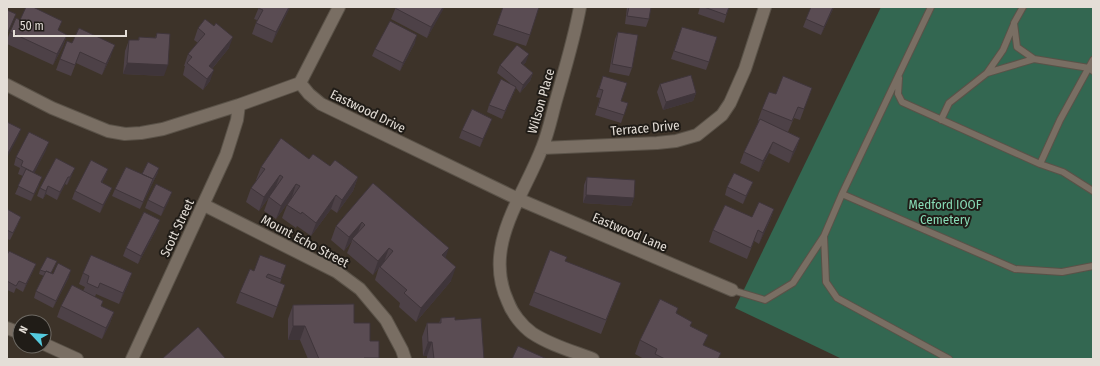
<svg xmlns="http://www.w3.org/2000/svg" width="1100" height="366" font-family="'Fira Sans Condensed',sans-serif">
  <rect width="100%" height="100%" fill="#3d3329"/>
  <path fill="#336751" d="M881 7H1093V359H842L735 308Z"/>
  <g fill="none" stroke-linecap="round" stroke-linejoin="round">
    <defs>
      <path id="service" d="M931 7 842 194 824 236 826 282 837 298 949 359
        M1023 7 1014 23 1017 47 1034 59
        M987 73 1003 50 1014 24
        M899 78 898 94 902 102 1040 164 1063 172 1093 191
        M941 120 949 103 987 73 1034 59 1089 68 1093 71
        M1040 164 1060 120 1093 60
        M842 194 1015 269 1062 272 1093 266
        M732 290 765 300 793 283 824 236"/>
      <path id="minor" d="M580 7C574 40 564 72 555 104 551 119 548 134 542 148 523 198 482 246 508 302 512 313 522 326 532 333 550 345 572 351 593 359
        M300 83 309 94 321 104 518 199 732 290
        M300 83 339 7
        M7 85 52 108 108 131 125 134 141 133 163 129 239 105 300 83
        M542 148 657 143 676 141 697 135 722 115 730 103 745 69 765 7
        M204 205 337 272 360 289 386 320 402 350 405 359
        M7 328 20 333
        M44 344 77 359
        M132 359 226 155 237 120 239 105"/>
    </defs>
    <use href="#service" stroke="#5a5248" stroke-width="8"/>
    <use href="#minor" stroke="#5a5248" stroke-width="14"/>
    <use href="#service" stroke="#796e63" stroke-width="6"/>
    <use href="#minor" stroke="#796e63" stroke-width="12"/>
  </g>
  <path fill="#4d4147" d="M259 7H290L272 43 252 34 257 20 254 19Z
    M396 7H444L427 38 391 19Z
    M503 7 530 35 526 46 493 35Z
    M627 7H651L649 19 646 27 625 24Z
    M700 7H729L724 23 698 14Z
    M811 7H834L821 35 803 27Z
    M20 20 59 31 67 35 63 46 53 65 7 44V40L10 32Z
    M682 27 709 62 706 70 671 59Z
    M198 28 229 48 212 69 210 81 203 90 183 75 185 66H184L188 54 198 43 194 40Z
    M618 32 632 68 629 76 609 72 615 39Z
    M157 33 164 76 123 74 125 51 129 40H138L139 37 155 38Z
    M72 43 111 56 102 75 76 63 71 76 56 70 60 59Z
    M415 43 400 71 372 56 375 49Z
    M526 62 523 65 533 73 530 81 520 93 516 88 502 119 487 112 489 105 510 83 497 73 500 65Z
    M603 76 621 101 628 103 621 123 595 115 600 98 596 97Z
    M660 84 696 93 693 101 663 110 657 92Z
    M812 88 800 120 794 118 788 132 800 138 796 149 789 163 769 153 759 172 740 163 744 152 759 121 758 120 762 109 776 94Z
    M492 119 480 147 459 138 462 130Z
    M46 150 34 173 39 185 31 201 15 194 23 176 18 174 20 168 14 165 16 157Z
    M309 159 358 177 353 191 337 213 331 209 311 236 297 226 296 228 282 218 287 205 292 197 276 219 264 211 269 197 275 189 259 211 246 202 251 188 257 181 256 180 261 167Z
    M108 169 102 183 112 188 109 195 100 213 72 199 75 191Z
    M158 172 140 209 112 196 115 189 142 174Z
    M72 175 67 185 65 184 57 200 46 194 43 199 37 196 40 188Z
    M587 177 634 198 631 206 583 203 584 185Z
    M753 182 743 204 725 195 727 187Z
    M373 183 445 258 451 281 416 322 399 307 400 303 375 280 379 267 373 275 347 253 352 241 344 251 331 240 336 226Z
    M148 200H169L161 216 145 208Z
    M7 209 18 224 10 240 7 239Z
    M774 209 770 220 759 244 754 241 747 259 709 242 713 230 752 217Z
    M157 228 138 264 123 256 126 248Z
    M7 255 36 264 33 271 23 292 16 288 14 293 7 290Z
    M57 261 51 273 69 277 53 308 34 298 36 291 44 276 39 274 40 270Z
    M286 265 280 283 281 296 273 318 236 303 240 292 254 271Z
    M83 273H132L128 284 119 304 96 294 95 297 103 301 101 306 114 312 110 323 102 339 57 317 61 306 83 291 85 287 79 284Z
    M534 292 616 296 601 334 529 305Z
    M293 305 354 323 370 341 379 359H308L300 340H288V319Z
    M678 308 676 314 691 326 704 345 719 359H644L635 354 640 340Z
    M441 318 455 320 484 359H427V356H423L422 337 427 323H439Z"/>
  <path fill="#3f353a" d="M289 7H290L272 43 276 32Z
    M443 7H444L443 10 427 38 431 27Z
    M833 7H834L821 35 824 27Z
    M16 14 13 22 7 35 8 32Z
    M67 35 63 46 53 65 57 54Z
    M417 35 415 43 400 71 403 63Z
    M233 37 229 48 205 77 209 66Z
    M115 45 111 56 102 75 106 64Z
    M529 54 526 62 518 71 521 63Z
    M127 63 168 65 164 76 123 74Z
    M214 70 210 81 203 90 207 79Z
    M533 73 530 81 520 93 523 85Z
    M516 87 513 94 502 119 505 111Z
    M696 93 693 101 663 110 666 102Z
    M492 119 489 127 480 147 483 139Z
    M21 129 18 137 7 158V155Z
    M800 138 796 149 789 163 793 152Z
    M49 142 46 150 31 180 33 172Z
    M773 142 769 153 759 172 763 161Z
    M75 168 72 175 67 185 70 177Z
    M159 168 158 172 140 209 143 202Z
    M108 169 105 177 98 190 101 182Z
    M280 175 275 189 259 211 264 197Z
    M42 177 39 185 31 201 34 194Z
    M68 177 65 184 57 200 60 192Z
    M358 177 353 191 337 213 342 200Z
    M753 182 750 190 743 204 746 196Z
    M296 184 292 197 276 219 281 206Z
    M48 186 46 194 43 199 46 191Z
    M112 188 109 195 100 213 103 205Z
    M172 192 169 200 161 216 164 208Z
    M336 195 331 209 311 236 316 223Z
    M586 195 634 198 631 206 583 203Z
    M774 209 770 220 759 244 763 233Z
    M160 220 157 228 138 264 141 256Z
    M362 222 357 235 352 239V241L344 251 349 237Z
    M389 248 384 262 373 275 378 261Z
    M449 248 444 262 442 255Z
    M36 264 33 271 23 292 26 284Z
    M456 267 451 281 416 322 421 308Z
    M71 270 69 277 53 308 56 301Z
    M132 273 128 284 119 304 123 293Z
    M114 312 110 323 102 339 106 328Z
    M293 326H305L300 340H288Z
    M428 342H432L427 356H423Z
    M364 358H379V359H364Z"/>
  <path fill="#5a4c53" stroke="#3f353a" d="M26 7H33L62 21 58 30 67 35 57 54 10 32 16 18 20 20Z
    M259 7H289L276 32 256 23 263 10 258 8Z
    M396 7H443L431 27 395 8Z
    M503 7H539L530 35 497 24Z
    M629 7H651L649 19 627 16Z
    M704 7H729L726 15Z
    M811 7H833L824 27 806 19Z
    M7 10 16 14 8 32H7Z
    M205 19 214 26 216 23 233 37 209 66 214 70 207 79 187 63 192 57 188 54 205 34 198 28Z
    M390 21 417 35 403 63 375 49Z
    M682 27 717 37 709 62 674 51Z
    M79 28 115 45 106 64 80 52 75 65 60 59 67 41 72 43Z
    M618 32 638 35 632 68 612 64Z
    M157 33 170 34 168 65 127 63 129 40H139V37L156 38Z
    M517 45 529 54 521 63 533 73 523 85 500 65Z
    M691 75 696 93 666 102 660 84Z
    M603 76 627 83 621 101 628 103 624 115 598 107 603 90 599 89Z
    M783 76 812 88 804 109 798 107 792 121 762 109 769 92 776 94Z
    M501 79 516 87 505 111 489 105Z
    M472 109 492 119 483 139 462 130Z
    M760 119 800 138 793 152 773 142 763 161 744 152Z
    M7 122 21 129 7 155Z
    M29 132 49 142 33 172 21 166 23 161 16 157Z
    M281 138 309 159 313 154 330 166 335 160 358 177 342 200 336 195 316 223 302 212 301 214 287 205 300 186 296 184 281 206 269 197 283 177 280 175 264 197 251 188 265 169 261 167Z
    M56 158 75 168 70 177H68L60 192 48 186 46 191 40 188Z
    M91 160 108 169 101 182 112 188 103 205 75 191Z
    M148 162 159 168 153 179 142 174Z
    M126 167 153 179 143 202 115 189Z
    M26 169 42 177 34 194 18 186Z
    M734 173 753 182 746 196 727 187Z
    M587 177 635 180 634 198 586 195Z
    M373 183 449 248 442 255 456 267 421 308 404 293 407 290 380 267 393 251 389 248 378 261 352 239 365 225 362 222 349 237 336 226Z
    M156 184 172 192 164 208 148 200Z
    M759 202 774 209 763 233 758 230 751 248 713 230 725 205 752 217Z
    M7 209 21 217 13 233 7 230Z
    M144 212 160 220 141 256 126 248Z
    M550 250 567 257 565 261 621 283 606 320 534 292Z
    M9 251 36 264 26 284 19 281 16 286 7 281V255Z
    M91 255 132 273 123 293 100 283 98 288 87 283 89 276 83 273Z
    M260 255 286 265 281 279 268 274 266 277 285 285 277 307 240 292 250 269 254 271Z
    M47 257 57 261 51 273 46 271V272L40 270Z
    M58 263 71 270 56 301 36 291 46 271 53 274Z
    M72 285 103 301 101 306 114 312 106 328 61 306Z
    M660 299 678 308 676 313 692 322 690 326 708 335 703 345 721 353 718 359H665L655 354 657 349 640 340Z
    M354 304V323H370V341H379V358H364L365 359H319L305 326H293V305Z
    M455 317V320L481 318 484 359H434L432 342H428L427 323H441V318Z
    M198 327 226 359H164L163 358Z
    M518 346 547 359H512Z"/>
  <g text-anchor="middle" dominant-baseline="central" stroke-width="4" stroke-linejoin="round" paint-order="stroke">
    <g font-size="13" fill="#e4ded7" stroke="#201c17">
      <text transform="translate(541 101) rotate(-74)">Wilson Place</text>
      <text transform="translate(368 111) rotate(26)">Eastwood Drive</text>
      <text transform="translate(645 128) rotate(-5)">Terrace Drive</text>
      <text transform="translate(177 228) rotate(-65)">Scott Street</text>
      <text transform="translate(630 232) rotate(23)">Eastwood Lane</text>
      <text transform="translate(305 241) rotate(28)">Mount Echo Street</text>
    </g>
    <g font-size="13" fill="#87dab5" stroke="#201c17">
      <text x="945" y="204">Medford IOOF<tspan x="945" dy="15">Cemetery</tspan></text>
    </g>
  </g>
  <rect width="1100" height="366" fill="none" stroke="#e4ded7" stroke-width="16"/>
  <g transform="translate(32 334) rotate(296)"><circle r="19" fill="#201c17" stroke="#6e6a64"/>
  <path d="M0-3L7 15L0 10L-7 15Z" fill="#54cade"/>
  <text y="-6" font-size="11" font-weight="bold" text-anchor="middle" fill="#e4ded7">N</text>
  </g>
  <path d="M14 30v6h112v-6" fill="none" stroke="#e4ded7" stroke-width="2"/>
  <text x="20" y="30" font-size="12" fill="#e4ded7" stroke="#201c17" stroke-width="3" paint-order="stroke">50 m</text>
</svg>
